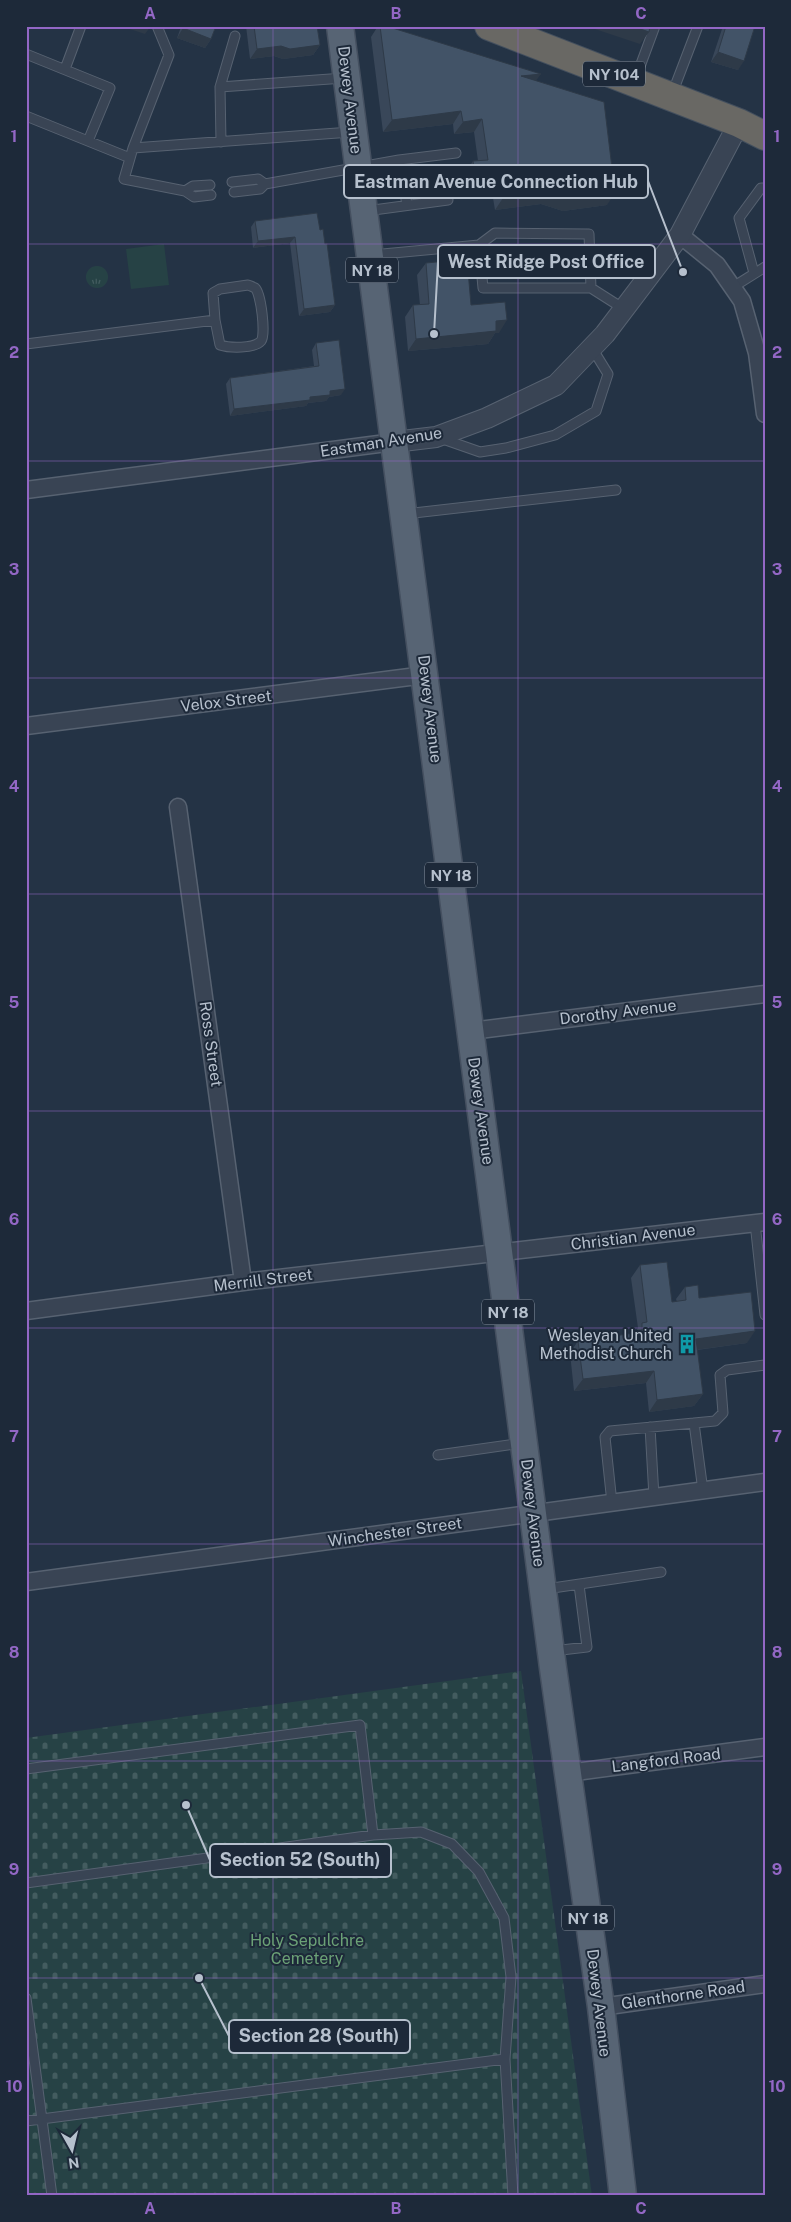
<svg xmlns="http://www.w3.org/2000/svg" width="791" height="2222" font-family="'Public Sans',sans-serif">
  <defs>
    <pattern id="grass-tufts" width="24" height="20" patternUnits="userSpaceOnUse" patternTransform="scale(1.25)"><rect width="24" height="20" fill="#264245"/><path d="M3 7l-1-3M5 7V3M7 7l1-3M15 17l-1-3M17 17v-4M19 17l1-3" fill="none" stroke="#435c5f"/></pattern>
    <pattern id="cemetery-stones" width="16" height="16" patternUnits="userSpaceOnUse" patternTransform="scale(1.25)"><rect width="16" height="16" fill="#264245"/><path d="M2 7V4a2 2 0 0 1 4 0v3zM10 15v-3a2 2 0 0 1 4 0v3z" fill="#435c5f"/></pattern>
  </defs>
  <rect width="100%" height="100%" fill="#243345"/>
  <path fill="url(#grass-tufts)" d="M86 277a11 11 0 1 1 22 0a11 11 0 1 1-22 0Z"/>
  <path fill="url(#cemetery-stones)" d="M521 1671 592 2196H26V1738Z"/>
  <path fill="#264245" d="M164 244 169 285 131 289 126 249Z"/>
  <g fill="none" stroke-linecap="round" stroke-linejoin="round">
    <defs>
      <path id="service" d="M26 54 110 88 88 141
        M65 69 81 26
        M635 80 655 26
        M220 87 235 36
        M672 94 698 26
        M26 116 130 158
        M221 142 220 87 344 78
        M133 148 169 55 157 26
        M399 160 456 153
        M232 182 258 179 265 184 260 189 234 192
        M265 184 399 160 407 205
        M210 185 193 186 185 191 194 197 211 195
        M185 191 124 179 133 148 351 132
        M366 211 448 200
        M479 245 483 288H591L624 309
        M372 255 479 245 495 233 589 234 591 288
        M754 273 739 218 761 188H765
        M248 285C249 285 255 288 255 288 261 293 266 335 261 341 254 349 229 348 220 345L215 320 213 293 220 289Z
        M733 287 765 267
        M26 344 215 320
        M440 438 480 452 506 448 555 435 596 411 608 374 592 348
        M405 514 616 490
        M755 1223 765 1315
        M694 1423 703 1491
        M650 1427 654 1497
        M438 1455 522 1443
        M612 1503 605 1437 610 1431 715 1421 723 1413 720 1375 727 1370 765 1365
        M546 1589 661 1572
        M553 1651 587 1647 579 1585
        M26 1769 360 1725 373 1835
        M26 1883 373 1835 421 1832 452 1844 479 1872 504 1918 511 1977 505 2059 513 2196
        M26 1998 52 2196
        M26 2121 505 2059"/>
      <path id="minor" d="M680 235 717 265 742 301 757 353 765 414
        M26 490 394 442
        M26 726 425 675
        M178 807 243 1282
        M471 1031 765 994
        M26 1311 243 1282 765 1222
        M26 1582 765 1482
        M568 1773 765 1747
        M601 2007 765 1984"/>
      <path id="tertiary" d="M394 442 436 437 487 418 556 385 605 334 680 235 739 123"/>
      <path id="primary" d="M340 26 553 1668 601 2007 623 2196"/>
      <path id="trunk" d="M489 26 739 123 765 136"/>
    </defs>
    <use href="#service" stroke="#576271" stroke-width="11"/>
    <use href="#minor" stroke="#576271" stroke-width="19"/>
    <use href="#tertiary" stroke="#576271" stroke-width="22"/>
    <use href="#primary" stroke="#455060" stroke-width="29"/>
    <use href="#trunk" stroke="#434f5e" stroke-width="30"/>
    <use href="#service" stroke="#394454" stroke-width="9"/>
    <use href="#minor" stroke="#394454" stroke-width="16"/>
    <use href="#tertiary" stroke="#394454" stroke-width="20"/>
    <use href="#primary" stroke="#576474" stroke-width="26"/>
    <use href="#trunk" stroke="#696864" stroke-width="28"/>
  </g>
  <path fill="#394759" d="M180 26H216L211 39 205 48 177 38 181 27Z
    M246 26H317L320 45 313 55 283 59 274 56 250 59Z
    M378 26H386L536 81 607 205 563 211 541 204 495 210 493 198 487 199 475 196 467 197 465 174 473 161H478L474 132 454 134 453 124 383 132 371 37Z
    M723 26H755L738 70 711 62Z
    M255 221 320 230 325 244 335 305 330 312 299 316 290 243 253 248 251 227Z
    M426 263 471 305 499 333H495L488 344 408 351 405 317 413 305H420L417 275Z
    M316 343 341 395 329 397 326 401 308 403 306 406 230 416 226 384 230 378 314 366 312 350Z
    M640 1265 672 1302H677L676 1299 685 1287 699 1298 747 1343 697 1350 703 1394 694 1406 649 1412 646 1383 574 1391 570 1353 578 1341 634 1334 638 1328 631 1278Z"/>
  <path fill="#2e3a48" d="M121 26H151L145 34Z
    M586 26H632L649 32 640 44Z
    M183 28 211 39 205 48 177 38Z
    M320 45 313 55 283 59 274 56 250 59 257 49 281 46Z
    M718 52 744 61 738 70 711 62Z
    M541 74 532 86 521 76Z
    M461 111 453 124 383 132 392 120Z
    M482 119 474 132 454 134 463 122Z
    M484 183 502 186 493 198 487 199 475 196 467 197 476 184Z
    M549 192 615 193 607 205 563 211 541 204 495 210 503 198Z
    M295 237 290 243 253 248 258 241Z
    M335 305 330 312 299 316 304 309Z
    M507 320 499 333H495L488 344 408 351 416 339 496 321Z
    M345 389 341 395 329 397 326 401 308 403 306 406 230 416 234 409 310 397 330 391Z
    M755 1331 747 1343 687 1351 696 1339Z
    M654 1371 646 1383 574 1391 583 1379Z
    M703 1394 694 1406 649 1412 657 1400Z"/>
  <path fill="#425367" stroke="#2e3a48" d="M184 26H216L211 39 183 28Z
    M254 26H317L320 45 290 49 281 46 257 49Z
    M380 26H386L541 74 521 76 604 102 615 193 571 199 549 192 503 198 502 186 495 187 484 183 476 184 473 161 488 160 482 119 463 122 461 111 392 120Z
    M632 26H650L649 32Z
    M726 26H755L744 61 718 52Z
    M317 213 320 230 323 229 325 244 327 243 335 305 304 309 295 237 258 241 255 221Z
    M467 259 471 305 505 302 507 320 496 321V331L416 339 413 305 429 304 426 263Z
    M339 340 345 389 330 391V395L310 397V400L234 409 230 378 319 366 316 343Z
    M667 1262 672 1302 686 1300 685 1287 698 1285 699 1298 751 1292 755 1331 696 1339 703 1394 657 1400 654 1371 583 1379 578 1341 642 1332V1323L647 1322 640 1265Z"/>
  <path fill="none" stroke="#9367c5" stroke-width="1" stroke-opacity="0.55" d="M273 26V2196M518 26V2196M26 244H765M26 461H765M26 678H765M26 894H765M26 1111H765M26 1328H765M26 1544H765M26 1761H765M26 1978H765"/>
  <defs>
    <symbol id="building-bare" viewBox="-9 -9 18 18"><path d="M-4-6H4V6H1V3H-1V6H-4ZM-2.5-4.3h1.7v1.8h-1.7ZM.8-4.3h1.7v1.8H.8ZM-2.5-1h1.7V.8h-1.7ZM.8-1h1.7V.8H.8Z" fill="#0f9aa8" stroke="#1d2939" stroke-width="2.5" paint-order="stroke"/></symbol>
  </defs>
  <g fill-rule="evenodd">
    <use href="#building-bare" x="673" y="1330" width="28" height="28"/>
  </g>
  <g text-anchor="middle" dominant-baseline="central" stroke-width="4" stroke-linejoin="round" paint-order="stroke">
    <g fill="#1d2939" stroke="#8893a1" stroke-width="1">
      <rect x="583" y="61.5" width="62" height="25" rx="4"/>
      <rect x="346" y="257.5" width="52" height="25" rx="4"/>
      <rect x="425" y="862.5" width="52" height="25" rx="4"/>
      <rect x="482" y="1299.5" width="52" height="25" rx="4"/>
      <rect x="562" y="1905.5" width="52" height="25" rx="4"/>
    </g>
    <g font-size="15" font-weight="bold" fill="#b6c0cd">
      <text x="614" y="74">NY 104</text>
      <text x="372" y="270">NY 18</text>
      <text x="451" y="875">NY 18</text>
      <text x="508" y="1312">NY 18</text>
      <text x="588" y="1918">NY 18</text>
    </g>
    <g font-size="16" fill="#b6c0cd" stroke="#1d2939">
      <text transform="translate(350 100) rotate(83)">Dewey Avenue</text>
      <text transform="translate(381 442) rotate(-9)">Eastman Avenue</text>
      <text transform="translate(226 701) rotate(-7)">Velox Street</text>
      <text transform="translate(430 709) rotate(83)">Dewey Avenue</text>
      <text transform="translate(618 1012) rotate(-7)">Dorothy Avenue</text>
      <text transform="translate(211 1044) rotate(82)">Ross Street</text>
      <text transform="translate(481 1111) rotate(82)">Dewey Avenue</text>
      <text transform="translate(633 1237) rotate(-7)">Christian Avenue</text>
      <text transform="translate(263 1280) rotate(-7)">Merrill Street</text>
      <text transform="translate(533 1513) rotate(83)">Dewey Avenue</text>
      <text transform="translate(395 1532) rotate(-8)">Winchester Street</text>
      <text transform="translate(666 1760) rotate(-7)">Langford Road</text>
      <text transform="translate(683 1995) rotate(-8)">Glenthorne Road</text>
      <text transform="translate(599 2003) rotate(83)">Dewey Avenue</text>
    </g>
    <g font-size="16" fill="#b6c0cd" stroke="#1d2939" text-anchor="end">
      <text x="672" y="1335">Wesleyan United<tspan x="672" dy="18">Methodist Church</tspan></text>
    </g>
    <g font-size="16" fill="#6ba176" stroke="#1d2939">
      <text x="307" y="1940">Holy Sepulchre<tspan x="307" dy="18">Cemetery</tspan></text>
    </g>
  </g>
  <path fill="none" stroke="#b6c0cd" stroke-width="2" d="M683 272L648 181M434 334L438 262M186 1805L210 1860M199 1978L229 2036"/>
  <g fill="#b6c0cd" stroke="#1d2939" stroke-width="2">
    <circle cx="683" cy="272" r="5"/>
    <circle cx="434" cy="334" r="5"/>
    <circle cx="186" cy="1805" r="5"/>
    <circle cx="199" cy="1978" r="5"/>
  </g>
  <g fill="#1d2939" stroke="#b6c0cd" stroke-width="2">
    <rect x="344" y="165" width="304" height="33" rx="5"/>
    <rect x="438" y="245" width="217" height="33" rx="5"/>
    <rect x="210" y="1844" width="181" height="33" rx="5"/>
    <rect x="229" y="2020" width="181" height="33" rx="5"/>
  </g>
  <g font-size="18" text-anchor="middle" font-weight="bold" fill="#b6c0cd">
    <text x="496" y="188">Eastman Avenue Connection Hub</text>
    <text x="546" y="268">West Ridge Post Office</text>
    <text x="300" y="1866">Section 52 (South)</text>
    <text x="319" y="2042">Section 28 (South)</text>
  </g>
  <rect width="791" height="2222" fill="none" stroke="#1d2939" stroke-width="55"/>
  <g transform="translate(72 2150) rotate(172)" stroke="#1d2939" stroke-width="4" paint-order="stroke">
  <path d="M0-4L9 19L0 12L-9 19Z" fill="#b6c0cd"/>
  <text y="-8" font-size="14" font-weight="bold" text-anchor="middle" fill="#b6c0cd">N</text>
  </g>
  <rect x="28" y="28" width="736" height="2166" fill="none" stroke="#9367c5" stroke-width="2"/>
  <g font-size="16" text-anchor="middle" font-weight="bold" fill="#9367c5">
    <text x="150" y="19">A</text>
    <text x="396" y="19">B</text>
    <text x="641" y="19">C</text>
    <text x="14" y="142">1</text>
    <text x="777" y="142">1</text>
    <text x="14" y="358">2</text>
    <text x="777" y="358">2</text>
    <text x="14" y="575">3</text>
    <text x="777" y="575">3</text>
    <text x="14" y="792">4</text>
    <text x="777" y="792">4</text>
    <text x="14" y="1008">5</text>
    <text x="777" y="1008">5</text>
    <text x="14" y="1225">6</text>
    <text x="777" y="1225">6</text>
    <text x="14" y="1442">7</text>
    <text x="777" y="1442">7</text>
    <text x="14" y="1658">8</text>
    <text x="777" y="1658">8</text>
    <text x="14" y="1875">9</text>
    <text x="777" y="1875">9</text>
    <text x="14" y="2092">10</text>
    <text x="777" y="2092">10</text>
    <text x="150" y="2214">A</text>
    <text x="396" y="2214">B</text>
    <text x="641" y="2214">C</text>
  </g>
</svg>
